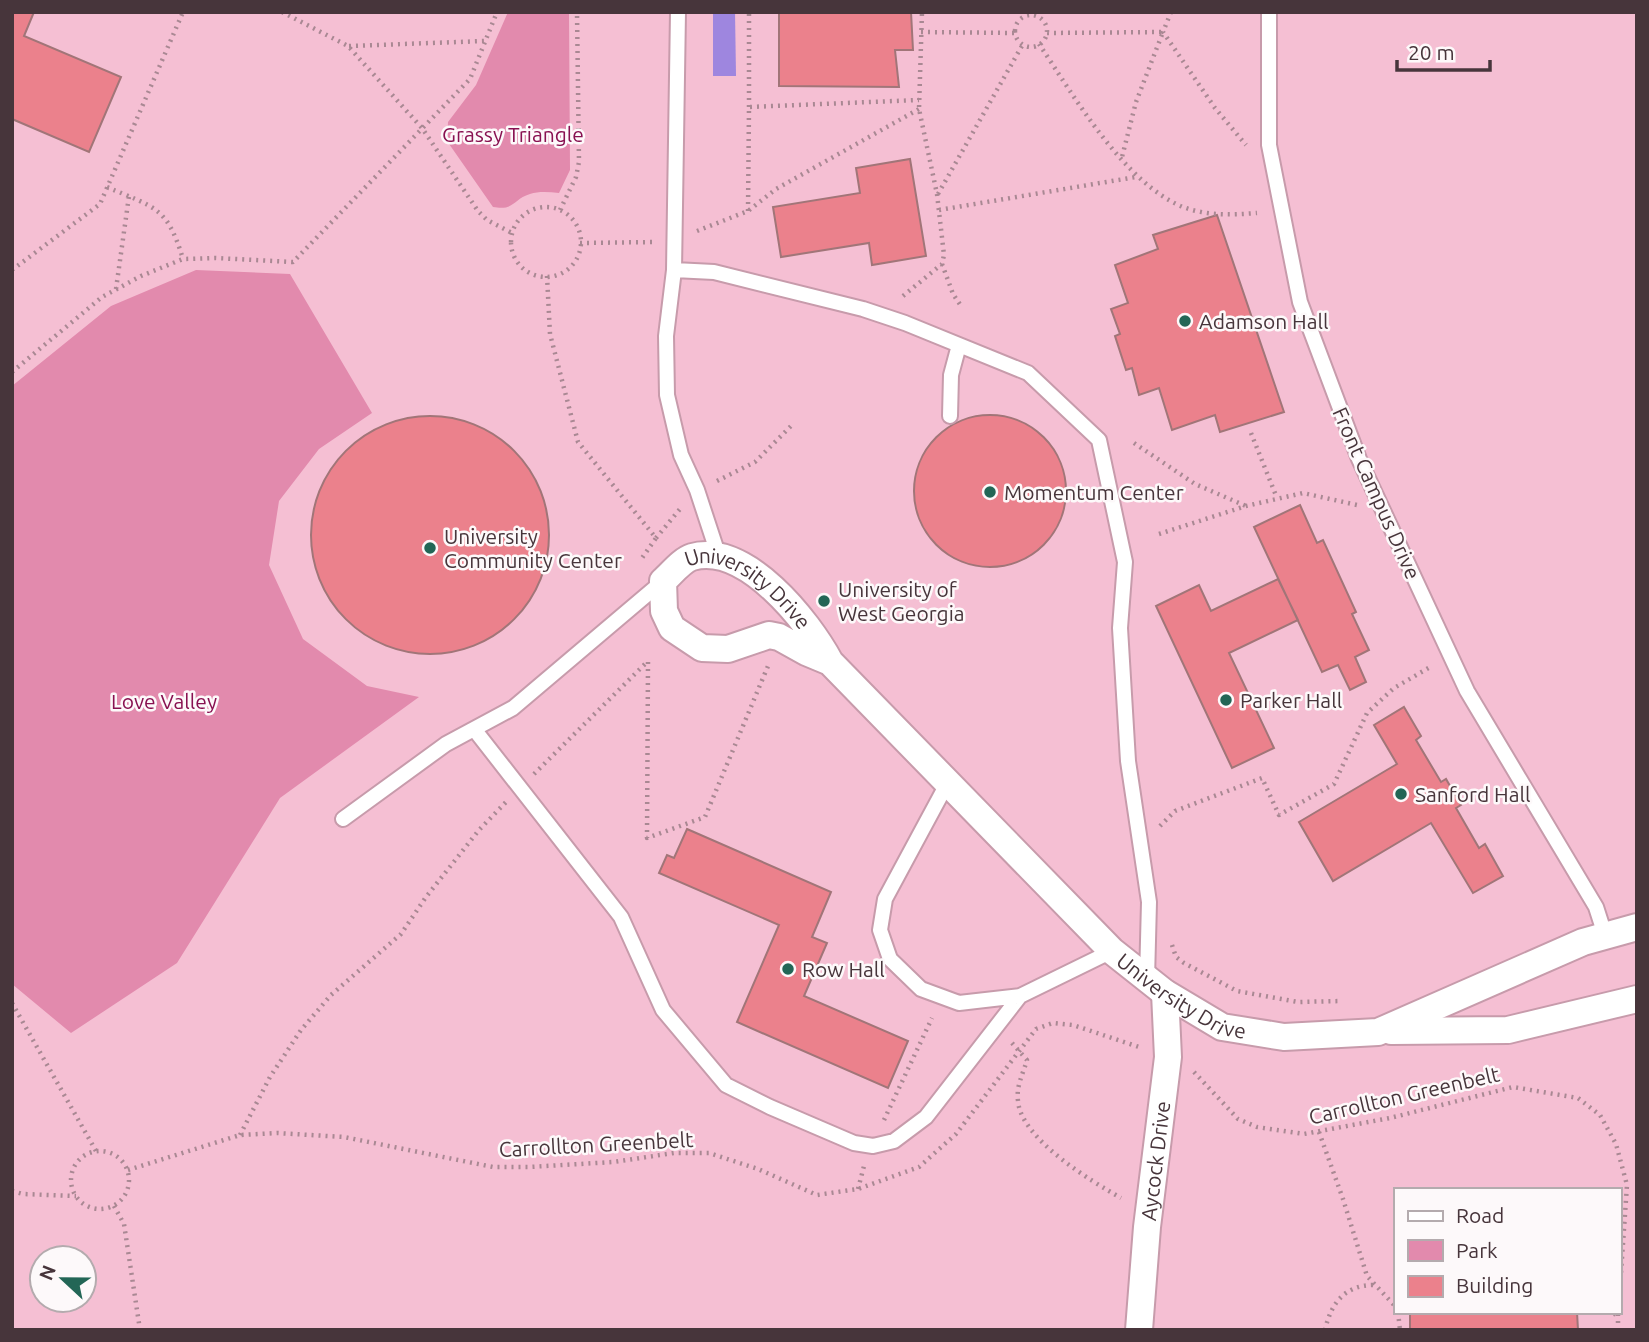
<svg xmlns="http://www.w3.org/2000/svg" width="1649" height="1342" font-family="Ubuntu,sans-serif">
  <rect width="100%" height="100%" fill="#f9cbdb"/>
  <path fill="#f5bfd3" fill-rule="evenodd" d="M12 12H1637V1330H12ZM1395 1190H1619V1312H1395ZM42 1258H84V1300H42Z"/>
  <path fill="#e28aad" d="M508 12H569L570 170 559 193C549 192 539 191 530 194 513 199 515 211 493 207L447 141 448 122 476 85Z
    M196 270 290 274 372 413 319 449 279 501 269 565 303 639 367 686 419 697 280 798 177 963 71 1033 12 984V386L111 306Z"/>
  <path fill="#9e86df" d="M713 12H735L736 76H713Z"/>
  <path fill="#eb818c" stroke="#a17578" stroke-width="2" d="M12 12H34L24 36 121 77 89 152 12 119Z
    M779 12H911L913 50H895L899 87 779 86Z
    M910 159 926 256 872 265 869 243 781 257 773 207 860 193 856 168Z
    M1217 215 1284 412 1220 432 1215 415 1172 430 1159 388 1139 395 1132 368 1126 370 1115 336 1120 334 1111 309 1128 303 1115 265 1158 249 1153 235Z
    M914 491a76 76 0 1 1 152 0a76 76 0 1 1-152 0Z
    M311 535a119 119 0 1 1 238 0a119 119 0 1 1-238 0Z
    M1300 505 1317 543 1323 540 1356 612 1352 614 1369 650 1355 657 1366 682 1350 690 1338 665 1322 672 1254 527Z
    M1278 579 1298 620 1229 653 1274 748 1232 768 1156 606 1199 585 1211 611Z
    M1404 707 1421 736 1416 740 1441 782 1446 779 1461 805 1456 808 1479 848 1485 844 1503 876 1473 893 1431 823 1333 881 1299 822 1397 764 1374 725Z
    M687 829 831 892 812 937 827 943 804 996 908 1041 888 1088 737 1022 779 925 659 873 667 855 674 858Z
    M1410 1312H1577L1578 1330H1410Z"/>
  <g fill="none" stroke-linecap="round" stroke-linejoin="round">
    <defs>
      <path id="lane" d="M1269 12V145L1300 302 1359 459 1467 691 1596 907 1605 935
        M674 270 678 12
        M950 416 951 375 959 345
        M718 554 697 490 681 455 667 395 666 336 674 270 714 272 863 309 905 323 1028 373 1099 440 1125 562 1120 628 1128 761 1149 902 1147 979
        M474 729 621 917 663 1010 726 1085 770 1107 854 1143 873 1146 894 1141 926 1117 1020 996
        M948 782 885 899 880 930 890 959 921 989 959 1003 1020 996 1112 951
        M343 819 446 744 513 708 663 581"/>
      <g id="street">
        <path id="s1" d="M830 662 806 652 779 637 769 635 728 649 702 648 672 628 664 611 663 581C671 574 682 560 692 557 746 542 808 621 830 662L1112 951 1165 993 1222 1027 1284 1037 1378 1032 1583 942 1637 927"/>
        <path d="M1391 1031 1508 1030 1637 999"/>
        <path id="s2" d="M1139 1330 1147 1227 1168 1057 1165 993"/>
      </g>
    </defs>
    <use href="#lane" stroke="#c79bab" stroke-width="18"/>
    <use href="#street" stroke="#c79bab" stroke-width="30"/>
    <path stroke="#a98893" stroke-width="4.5" stroke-dasharray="2 5" stroke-linecap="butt" d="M282 12 348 46 422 128 478 211 487 220 512 233
      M1171 12 1163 32 1215 108 1246 145
      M1015 31a16 16 0 1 1 32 0a16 16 0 1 1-32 0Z
      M921 32 1014 33
      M1047 33 1163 32 1136 102 1122 157
      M1039 44C1074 96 1124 183 1183 207 1207 216 1232 215 1257 213
      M349 46 485 41
      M749 107V12
      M107 187C155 208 167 206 183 259
      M938 194 1023 44
      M511 242a35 35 0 1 1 70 0a35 35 0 1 1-70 0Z
      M560 210 576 177 579 162 577 12
      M939 210 1136 177
      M748 211 749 107 919 100
      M697 231 748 211 776 189 919 109
      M580 243 655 242
      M942 264 953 294 961 306
      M12 270 100 204 183 12
      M547 276 550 334 578 442 656 538 642 558
      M116 289 129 196
      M903 296 942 264 944 255 937 194 919 109 922 12
      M12 372 102 297 141 276 183 259 216 258 293 262 470 79 497 12
      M1251 433 1277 498
      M1134 443 1195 484 1246 506
      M717 481 755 462 792 425
      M1159 534 1246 506 1303 493 1357 505
      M656 538 680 509
      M648 662 647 838 705 817 768 666
      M534 774 648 661
      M1160 826 1175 811 1262 778 1279 815 1334 784 1367 713 1394 688 1432 666
      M1172 945 1176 957 1184 963 1237 991 1298 1002 1341 1001
      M12 1003 96 1151
      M1012 1043 1027 1060C1023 1074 1016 1086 1018 1101 1021 1139 1091 1181 1121 1198
      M1194 1072 1238 1119 1257 1127 1304 1134 1390 1118 1513 1087 1578 1098 1600 1115 1616 1144 1627 1185 1619 1302
      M884 1120 932 1018
      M1319 1132 1343 1199 1367 1276 1395 1306
      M240 1135 270 1077 301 1030 331 995 401 934 426 897 479 830 506 802
      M71 1180a29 29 0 1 1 58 0a29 29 0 1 1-58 0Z
      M128 1170 240 1135 277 1133 344 1137 493 1167H529L613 1162 674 1153H709L758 1169 817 1195 858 1189 919 1167 956 1134 1036 1029 1053 1023 1073 1025 1139 1047
      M858 1189 864 1166
      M12 1191 23 1194 76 1196
      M114 1206 124 1224 140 1330
      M1398 1312 1400 1330
      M1607 1312 1618 1315
      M1325 1330C1331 1303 1345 1285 1374 1285
      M1618 1330V1312"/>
    <use href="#lane" stroke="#fff" stroke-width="14"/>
    <use href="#street" stroke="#fff" stroke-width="26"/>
  </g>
  <g fill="#236656" stroke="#fdf9fa" stroke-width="2.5">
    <circle cx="1185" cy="321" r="7"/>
    <circle cx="990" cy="492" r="7"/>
    <circle cx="430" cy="548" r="7"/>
    <circle cx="824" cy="601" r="7"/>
    <circle cx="1226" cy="700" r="7"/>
    <circle cx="1401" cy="794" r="7"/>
    <circle cx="788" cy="969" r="7"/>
  </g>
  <g text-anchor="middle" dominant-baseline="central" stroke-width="5" stroke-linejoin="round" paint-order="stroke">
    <g font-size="21" fill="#881151" stroke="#fdf9fa">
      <text x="513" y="134">Grassy Triangle</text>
      <text x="164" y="701">Love Valley</text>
    </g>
    <g font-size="21" fill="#47353b" stroke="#fdf9fa" text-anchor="start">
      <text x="1199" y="321">Adamson Hall</text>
      <text x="1004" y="492">Momentum Center</text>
      <text x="444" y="536">University<tspan x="444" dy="24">Community Center</tspan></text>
      <text x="838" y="589">University of<tspan x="838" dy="24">West Georgia</tspan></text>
      <text x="1240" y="700">Parker Hall</text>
      <text x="1415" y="794">Sanford Hall</text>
      <text x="802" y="969">Row Hall</text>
    </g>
    <g font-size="21" fill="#47353b" stroke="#fdf9fa">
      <text transform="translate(1377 493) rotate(66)">Front Campus Drive</text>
      <text stroke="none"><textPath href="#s1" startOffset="326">University Drive</textPath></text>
      <text stroke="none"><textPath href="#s1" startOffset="931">University Drive</textPath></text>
      <text transform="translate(1404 1095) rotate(-13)">Carrollton Greenbelt</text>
      <text transform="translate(596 1144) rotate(-3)">Carrollton Greenbelt</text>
      <text stroke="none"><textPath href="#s2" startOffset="170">Aycock Drive</textPath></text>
    </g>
  </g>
  <rect width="1649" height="1342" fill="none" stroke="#47353b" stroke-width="28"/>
  <rect x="1394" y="1188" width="228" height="126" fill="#fdf9fa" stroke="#b4abae" stroke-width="2"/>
  <rect x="1408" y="1211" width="35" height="10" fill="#ffffff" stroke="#b4abae" stroke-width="2"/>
  <text x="1456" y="1223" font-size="21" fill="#47353b">Road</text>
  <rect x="1408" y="1240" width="35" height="21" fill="#e28aad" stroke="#b4abae" stroke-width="2"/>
  <text x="1456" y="1258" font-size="21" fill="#47353b">Park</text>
  <rect x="1408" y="1276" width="35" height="21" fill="#eb818c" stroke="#b4abae" stroke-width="2"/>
  <text x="1456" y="1293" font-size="21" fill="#47353b">Building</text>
  <g transform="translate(63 1279) rotate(292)"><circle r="33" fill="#fdf9fa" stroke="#b4abae" stroke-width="2"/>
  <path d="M0-5L12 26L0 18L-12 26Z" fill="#236656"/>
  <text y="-10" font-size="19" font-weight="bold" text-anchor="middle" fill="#47353b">N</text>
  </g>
  <path d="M1397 60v10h93v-10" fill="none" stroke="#47353b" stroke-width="3.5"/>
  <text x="1408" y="60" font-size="21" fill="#47353b" stroke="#fdf9fa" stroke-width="5" paint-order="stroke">20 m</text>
</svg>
